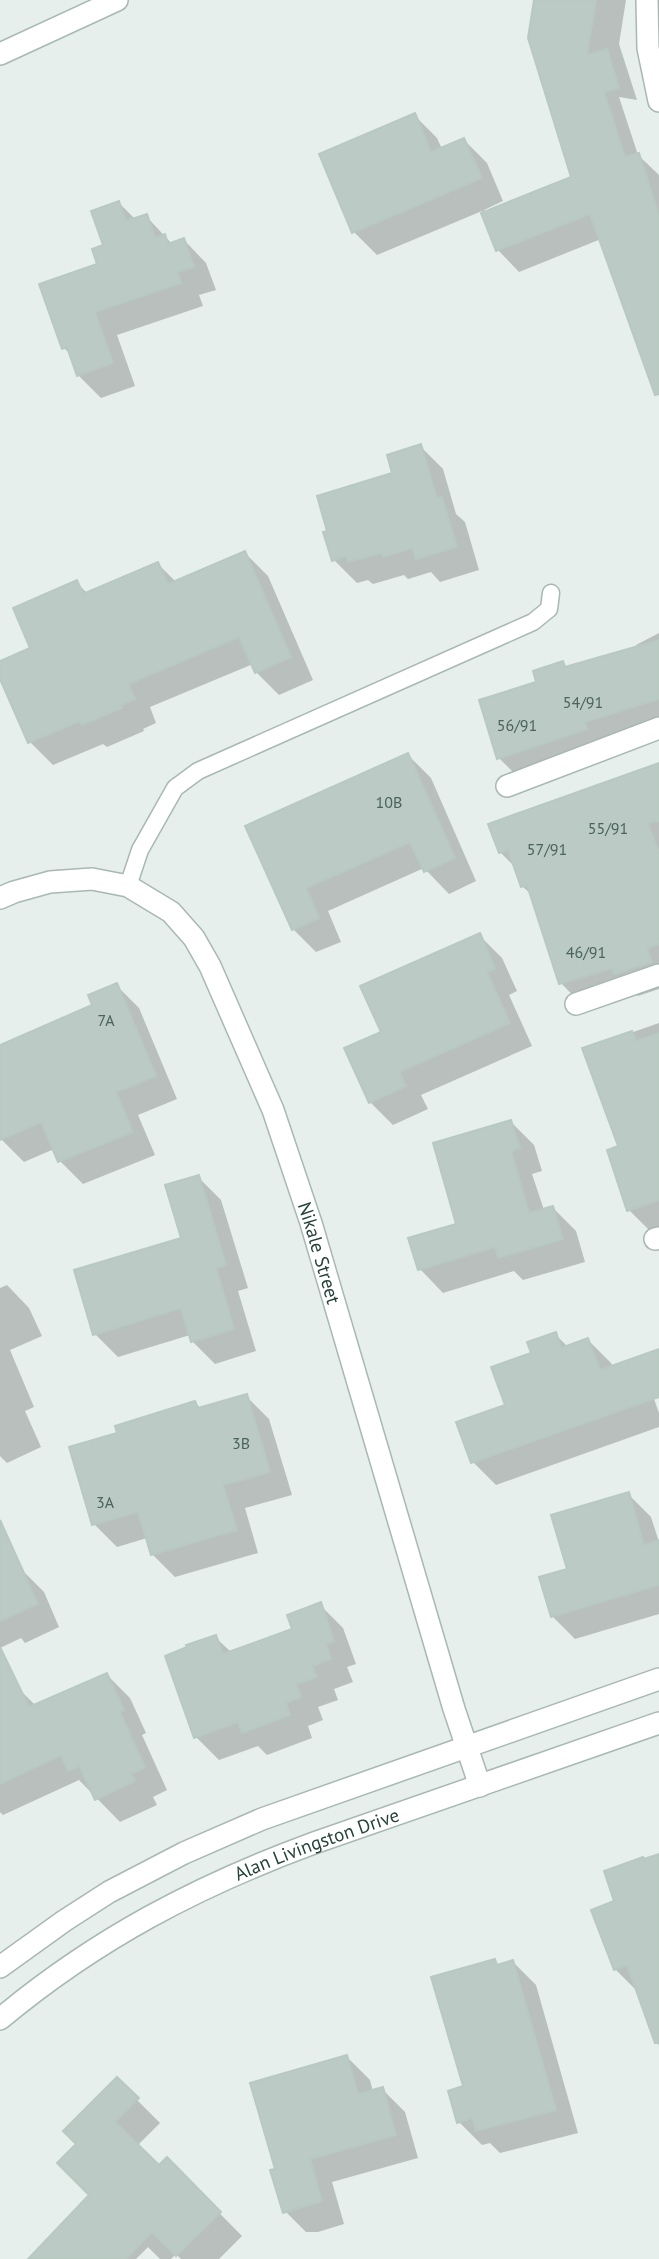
<svg xmlns="http://www.w3.org/2000/svg" width="659" height="2259" font-family="'PT Sans',sans-serif">
  <rect width="100%" height="100%" fill="#e6efeb"/>
  <path fill="#0003" d="M536 0H626L619 44 637 100 619 97 638 155 659 175V272L601 239 519 272 498 250 482 211 377 255 354 232 321 155 414 115 437 138 442 149 464 140 487 163 503 201 484 210 485 213 573 178Z
    M119 203 136 220 146 216 172 244 184 240 206 263 216 290 199 295 203 306 117 335 135 386 101 398 78 375 72 356 64 348 99 265Z
    M420 446 443 469 456 514 465 522 479 570 440 582 431 572 408 579 404 575 373 584 368 580 357 583 334 560 394 474Z
    M245 553 268 576 313 680 279 695 256 672 253 664 150 707 156 723 143 729 144 731 107 747 103 744 53 765 30 742 0 674V663L32 649 76 582 88 594 158 564 176 582Z
    M659 633V729L522 781 499 758 539 683 562 663 568 668 637 648 636 645Z
    M408 755 431 778 476 881 449 894 424 868 328 911 341 942 316 952 293 929 247 827Z
    M659 770V989L638 996 632 990 583 1006 561 983 533 896 522 886 516 868 500 852Z
    M479 935 502 958 517 991 509 995 532 1046 421 1095 428 1109 393 1125 370 1102 383 1033Z
    M116 985 139 1008 177 1099 138 1115 155 1155 83 1184 60 1161 54 1149 24 1162 1 1139 0 1045 94 1006Z
    M659 1023V1231L652 1233 629 1210 620 1147 585 1049Z
    M511 1122 534 1145 542 1171 532 1174 544 1210 553 1208 576 1231 585 1262 523 1280 514 1271 443 1293 420 1269 458 1225Z
    M198 1177 221 1200 248 1288 238 1291 256 1351 215 1364 192 1341 190 1335 118 1357 95 1334 183 1239Z
    M7 1285 29 1308 42 1336 10 1350 34 1407 25 1411 41 1447 7 1463 0 1456V1288Z
    M555 1334 568 1347 588 1340 611 1363 613 1367 649 1385 659 1413V1427L496 1485 473 1462 507 1406 533 1354Z
    M246 1396 269 1419 292 1495 245 1508 258 1553 175 1577 152 1554 147 1538 117 1547 94 1524 119 1434 195 1403 201 1409Z
    M628 1494 651 1517 659 1542V1614L575 1639 552 1616 569 1570Z
    M21 1569 44 1592 59 1627 25 1643 21 1638 0 1648V1579Z
    M320 1605 343 1628 356 1664 347 1667 353 1682 334 1689 338 1700 318 1707 323 1720 308 1726 312 1738 267 1755 258 1746 219 1760 196 1737 215 1637 232 1653 294 1630Z
    M107 1675 130 1698 146 1733 142 1735 167 1790 153 1797 157 1805 120 1822 79 1780 3 1815 0 1812V1696L18 1688 36 1706Z
    M659 1856V2046L639 1993 615 1969 617 1902 645 1861Z
    M494 1961 499 1966 513 1962 536 1985 578 2133 500 2153 490 2143 482 2145 459 2122Z
    M347 2057 370 2080 373 2092 382 2089 405 2112 418 2158 332 2182 344 2224 318 2232H306L283 2209 277 2170Z
    M117 2080 160 2123 137 2146 159 2168 167 2160 242 2236 219 2259H181L176 2254 171 2259H160L148 2247 136 2259H31L91 2195 78 2144Z"/>
  <path fill="#bbcac4" stroke="#b8c9c2" stroke-width="2" d="M534 0H596L587 55 607 49 619 88 604 92 625 157 639 153 659 216V394L655 395 590 214 496 251 481 213 571 177 528 38Z
    M415 113 431 152 464 138 482 178 352 233 319 154Z
    M119 201 126 221 147 214 155 238 165 234 168 244 184 238 194 267 177 272 181 283 95 312 113 363 77 376 67 347 62 349 39 284 97 264 92 249 103 245 91 211Z
    M421 444 437 499 442 497 457 547 416 559 412 548 383 557 381 553 348 562 346 556 332 561 323 532 327 531 317 496 392 473 387 455Z
    M245 551 291 657 255 673 239 637 128 684 135 699 121 705 122 708 82 725 80 721 28 743 0 679V661L30 648 13 608 77 580 83 594 158 562 168 584Z
    M659 640V699L585 722 587 729 497 759 479 700 536 682 533 671 563 661 565 667Z
    M408 753 455 858 424 872 410 842 306 888 319 918 292 930 245 826Z
    M659 763V821L648 823 659 853V944L647 948 652 962 614 974 612 968 559 984 527 885 521 887 508 850 499 853 488 824Z
    M480 933 495 968 487 972 510 1023 399 1072 406 1086 369 1103 344 1048 381 1032 360 986Z
    M117 983 156 1076 116 1092 133 1132 58 1162 41 1122 0 1140V1045L92 1005 88 995Z
    M632 1031 636 1041 659 1033V1200L627 1211 607 1150 618 1146 582 1048Z
    M511 1120 520 1148 511 1151 529 1213 553 1206 563 1239 498 1258 495 1247 418 1270 408 1238 456 1224 433 1143Z
    M199 1175 226 1265 216 1268 234 1329 191 1342 181 1308 93 1335 74 1270 181 1238 165 1185Z
    M556 1332 561 1348 588 1338 600 1370 659 1349V1397L471 1463 456 1422 505 1405 491 1367 531 1353 527 1342Z
    M247 1394 270 1472 223 1485 237 1530 151 1555 138 1512 92 1525 69 1447 117 1433 115 1426 195 1401 198 1408Z
    M629 1492 644 1545 659 1540V1585L551 1617 539 1577 567 1569 551 1515Z
    M0 1520 38 1604 0 1621Z
    M321 1602 334 1641 326 1644 331 1659 312 1666 317 1677 296 1684 301 1697 286 1703 290 1715 242 1733 238 1722 194 1738 165 1656 187 1647 186 1645 216 1635 223 1654 292 1629 287 1615Z
    M0 1647 29 1707 107 1673 124 1710 120 1712 145 1767 131 1774 135 1781 95 1800 79 1766 68 1771 61 1755 0 1784Z
    M659 1854V2043H655L627 1965 614 1970 591 1910 614 1901 604 1871 643 1857 644 1859Z
    M495 1959 497 1965 513 1960 556 2110 476 2131 472 2118 457 2123 448 2091 463 2086 431 1977Z
    M347 2055 358 2094 383 2087 396 2135 310 2159 322 2201 283 2213 270 2170 275 2169 250 2083Z
    M117 2077 139 2098 115 2122 159 2165 167 2157 221 2212 176 2256 152 2232 126 2259H28L89 2195 57 2163 76 2144 63 2131Z"/>
  <g fill="none" stroke-linecap="round" stroke-linejoin="round">
    <defs>
      <path id="lane" d="M128 886 140 850 175 788 198 771 533 622 549 609 551 593"/>
      <g id="street">
        <path d="M647 0 648 48 659 101"/>
        <path d="M0 54 117 0"/>
        <path d="M507 786 659 728"/>
        <path id="s1" d="M0 898 14 892 50 882 92 879 128 886 171 912 194 938 210 966 273 1110 311 1223 454 1709 480 1786"/>
        <path d="M576 1004 659 975"/>
        <path d="M655 1239 659 1238"/>
        <path d="M0 1967 64 1921 109 1892 184 1853 262 1819 659 1679"/>
        <path id="s2" d="M0 2019C96 1939 197 1886 314 1843L659 1723"/>
      </g>
    </defs>
    <use href="#lane" stroke="#a8b8b2" stroke-width="19"/>
    <use href="#street" stroke="#a8b8b2" stroke-width="24"/>
    <use href="#lane" stroke="#fff" stroke-width="16"/>
    <use href="#street" stroke="#fff" stroke-width="21"/>
  </g>
  <g text-anchor="middle" dominant-baseline="central" stroke-width="6" stroke-linejoin="round" paint-order="stroke">
    <g font-size="16" fill="#4a645c">
      <text x="583" y="702">54/91</text>
      <text x="517" y="725">56/91</text>
      <text x="389" y="802">10B</text>
      <text x="608" y="828">55/91</text>
      <text x="547" y="849">57/91</text>
      <text x="586" y="952">46/91</text>
      <text x="106" y="1020">7A</text>
      <text x="241" y="1443">3B</text>
      <text x="105" y="1502">3A</text>
    </g>
    <g font-size="19" fill="#24423a" stroke="#f7fbf9">
      <text stroke="none"><textPath href="#s1" startOffset="556">Nikale Street</textPath></text>
      <text stroke="none"><textPath href="#s2" startOffset="364">Alan Livingston Drive</textPath></text>
    </g>
  </g>
</svg>
